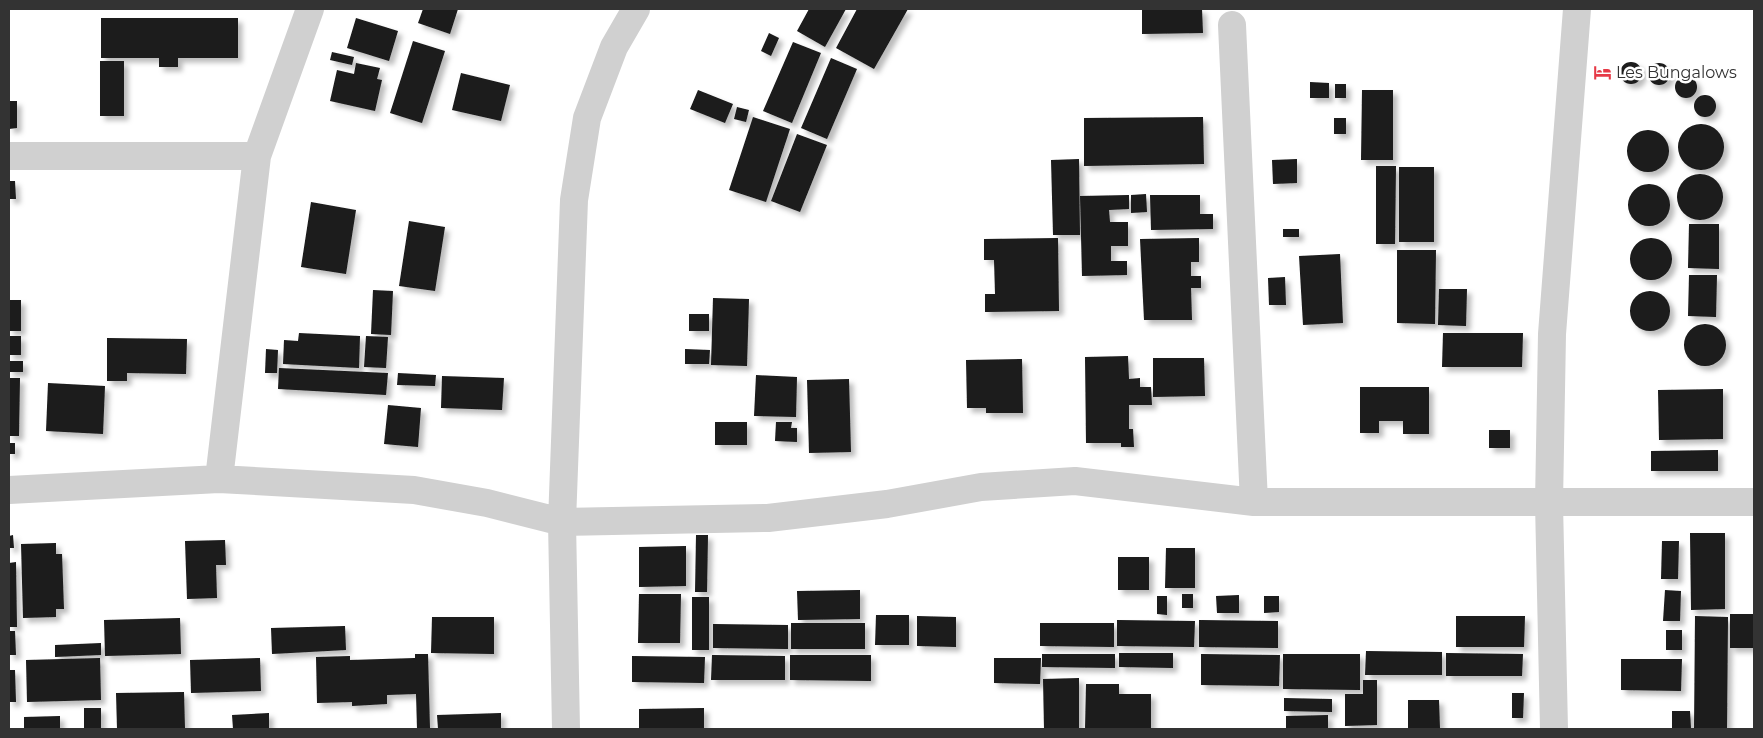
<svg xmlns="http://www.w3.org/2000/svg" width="1763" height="738" font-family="Montserrat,sans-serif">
  <defs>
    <filter id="shadow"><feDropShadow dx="4.5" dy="4.5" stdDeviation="2.5" flood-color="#0004"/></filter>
  </defs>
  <rect width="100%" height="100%" fill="#fff"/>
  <path fill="#1a1a1a" filter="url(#shadow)" d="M423 9H458L450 34 418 23Z
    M809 9H846L825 47 797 31Z
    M857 9H908L874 69 836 48Z
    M1142 9H1202L1203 33 1142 34Z
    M101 18H238V58H178V67H159V58H101Z
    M356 18 398 31 389 61 347 48Z
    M769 33 779 38 771 56 761 51Z
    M413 41 445 51 422 123 390 113Z
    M793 42 821 53 792 123 763 111Z
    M332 52 354 57 352 65 330 60Z
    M831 58 857 69 827 139 801 128Z
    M100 61H124V116H100Z
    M1620 73a11 11 0 1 1 22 0a11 11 0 1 1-22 0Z
    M1648 74a11 11 0 1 1 22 0a11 11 0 1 1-22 0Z
    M356 63 380 68 377 79 382 80 375 111 330 101 337 70 354 74Z
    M461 73 510 85 501 121 452 110Z
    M1675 87a11 11 0 1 1 22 0a11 11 0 1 1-22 0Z
    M1310 82 1329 83V98H1310Z
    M1335 84H1346V98H1335Z
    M698 90 733 104 725 123 690 109Z
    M1362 90H1393V160H1361Z
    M1694 106a11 11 0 1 1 22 0a11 11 0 1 1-22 0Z
    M9 101H17V128L9 129Z
    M737 107 749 110 746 122 734 119Z
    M753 117 790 129 766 202 729 190Z
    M1203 117 1204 164 1084 166V118Z
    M1334 118H1346V134H1334Z
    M1678 147a23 23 0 1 1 46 0a23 23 0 1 1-46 0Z
    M1627 151a21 21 0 1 1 42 0a21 21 0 1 1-42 0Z
    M797 134 827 145 800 212 771 201Z
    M1079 159 1080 235H1053L1051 160Z
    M1297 159V183L1273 184 1272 160Z
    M1376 166H1396L1395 244H1376Z
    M1399 167H1434V242H1399Z
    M1677 197a23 23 0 1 1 46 0a23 23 0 1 1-46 0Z
    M9 181H15L16 199H9Z
    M1628 205a21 21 0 1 1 42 0a21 21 0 1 1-42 0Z
    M1146 194 1147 212 1131 213V195Z
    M1129 195V209L1109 210 1110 222H1128V246H1111V261H1127V275L1082 276 1080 196Z
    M1150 195H1200V214H1213V229L1151 230Z
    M311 202 356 210 346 274 301 267Z
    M409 221 445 227 435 291 399 286Z
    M1689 224H1719V269L1688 268Z
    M1283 229H1299V237H1283Z
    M1630 259a21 21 0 1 1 42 0a21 21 0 1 1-42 0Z
    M1058 238 1059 311 985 312V294H995L994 260H984V239Z
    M1199 238V262H1191V276H1201V288H1191L1192 320H1144L1140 239Z
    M1397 250H1436L1435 324 1397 323Z
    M1340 254 1343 323 1303 325 1299 256Z
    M1689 275H1717L1716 317 1688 316Z
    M1285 277 1286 305H1269L1268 278Z
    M1439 289H1467L1466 326 1438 325Z
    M373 290 393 291 391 335 371 334Z
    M1630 311a20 20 0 1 1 40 0a20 20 0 1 1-40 0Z
    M713 298 749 299 747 366 711 365Z
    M9 300H21V331H9Z
    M689 314H709V331H689Z
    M1684 345a21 21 0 1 1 42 0a21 21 0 1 1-42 0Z
    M299 333 360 336 359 368 283 364 284 340 298 341Z
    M1443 333H1523L1522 367H1442Z
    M9 336H21V355H9Z
    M366 336 388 337 386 368 364 367Z
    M107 338 187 339 186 374 127 373V381H107Z
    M266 349 278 350 277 373H265Z
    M685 349 710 350 709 364H685Z
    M1128 356 1129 379 1140 378V387H1151L1152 405H1129V429H1133L1134 447H1121V443H1086L1085 357Z
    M1153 358H1204L1205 396 1153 397Z
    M1022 359 1023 413H986V408H967L966 360Z
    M9 361H23V372H9Z
    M279 368 388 373 386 395 278 389Z
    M398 373 436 375 435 386 397 385Z
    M756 375 797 377 796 417 754 416Z
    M442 376 504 378 502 410 441 408Z
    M9 378H20L19 436H9Z
    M849 379 851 452 809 453 807 380Z
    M48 383 105 386 103 434 46 431Z
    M1360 387H1429V434H1403V421H1379V433H1360Z
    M1723 389V439L1659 440 1658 390Z
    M388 405 421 408 418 447 384 444Z
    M715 422H747V445H715Z
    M776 422H792L791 428H797V442L775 441Z
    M1489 430H1510V448H1489Z
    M9 443H15V454H9Z
    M1718 450V471H1651V451Z
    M1690 533H1725V609L1691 610Z
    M13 535 14 548H9V536Z
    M696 535H708L707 592H695Z
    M225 540 226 565H216L217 598 187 599 185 541Z
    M1662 541H1679L1678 579H1661Z
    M56 543V554H62L64 609H56V617L23 618 21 544Z
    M686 546V586L639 587V547Z
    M1166 548H1195V588H1165Z
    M1118 557H1149V590H1118Z
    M16 562 17 627H9V563Z
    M860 590V619L798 620 797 591Z
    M1665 590 1681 591 1680 621H1663Z
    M639 594H681L680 643H638Z
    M1182 594H1193V608H1182Z
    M1239 595V613H1217L1216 596Z
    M1157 596H1167V615L1157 614Z
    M1264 596H1279V612L1264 613Z
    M692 597H709V650H692Z
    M1730 614H1754V648H1730Z
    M876 615H909V645H875Z
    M917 616 956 617V647L917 646Z
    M1456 616H1525L1524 647H1456Z
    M1695 616 1728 617 1727 729H1694Z
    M432 617H494V654L431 653Z
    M180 618 181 654 105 656 104 620Z
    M1117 620 1195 621 1194 647 1117 646Z
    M1199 620 1278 621V648L1199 647Z
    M791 623H865V649H791Z
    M1040 623H1114V647L1040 646Z
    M713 624 788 625V649L713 648Z
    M345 626 346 650 272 654 271 628Z
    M1666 630H1682V650H1666Z
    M9 631H15L16 655H9Z
    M101 643V655L55 657V645Z
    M1366 651 1442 652V675H1365Z
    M1119 653H1173V668L1119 667Z
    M1446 653 1523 654 1522 676H1446Z
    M415 654H428L430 729H417L416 694 387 695V704L352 706V702L317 703 316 657 350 656V660L415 658Z
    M1042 654H1115V668L1042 667Z
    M1201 654 1280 655 1279 686 1201 685Z
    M1283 654H1360V690L1283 689Z
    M712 655 785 656V680H711Z
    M790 655H871V681L790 680Z
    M632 656 705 657 704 683 632 682Z
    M100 658 101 700 27 702 26 660Z
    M260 658 261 691 191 693 190 660Z
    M994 658H1041L1040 684 994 683Z
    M1621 659H1682L1681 691 1621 690Z
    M9 670H15L16 702H9Z
    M1079 678V729H1044L1043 679Z
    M1363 680H1377V725L1345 726V694H1363Z
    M1086 684H1119V694H1151V729H1085Z
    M184 692 185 729H117L116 693Z
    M1512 693H1524L1523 718H1512Z
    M1284 698 1332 699V712L1284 711Z
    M1408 700H1439L1440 729H1408Z
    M84 708H101V729H84Z
    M704 708V729H639V709Z
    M1672 711H1690L1691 728 1672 729Z
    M269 713V729H233L232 715Z
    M501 713V729H438L437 715Z
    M1328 715V729H1286V716Z
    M60 716V729H24V717Z"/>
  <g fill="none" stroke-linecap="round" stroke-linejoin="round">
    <path stroke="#d0d0d0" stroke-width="28" d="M1232 25 1254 502
      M9 156H257
      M219 479 257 156 310 9
      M9 490 219 479 414 490 487 503 562 522 768 518 887 504 981 487 1075 481 1254 502H1754
      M566 729 562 522 574 200 587 118 614 47 636 9
      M1554 729 1549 503 1552 334 1577 9"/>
  </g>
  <defs>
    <symbol id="hotel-bare" viewBox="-9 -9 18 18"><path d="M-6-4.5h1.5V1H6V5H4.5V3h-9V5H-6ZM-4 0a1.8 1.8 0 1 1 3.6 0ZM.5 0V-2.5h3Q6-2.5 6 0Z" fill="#e63946" stroke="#fff" stroke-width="2.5" paint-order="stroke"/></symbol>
  </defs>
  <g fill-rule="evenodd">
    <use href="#hotel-bare" x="1590" y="60" width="25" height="25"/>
  </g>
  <g text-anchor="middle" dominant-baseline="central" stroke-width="5" stroke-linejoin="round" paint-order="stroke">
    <g font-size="16" fill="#333" stroke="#fff" text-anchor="start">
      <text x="1616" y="72">Les Bungalows</text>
    </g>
  </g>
  <rect width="1763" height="738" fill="none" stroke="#333333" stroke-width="20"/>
</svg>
